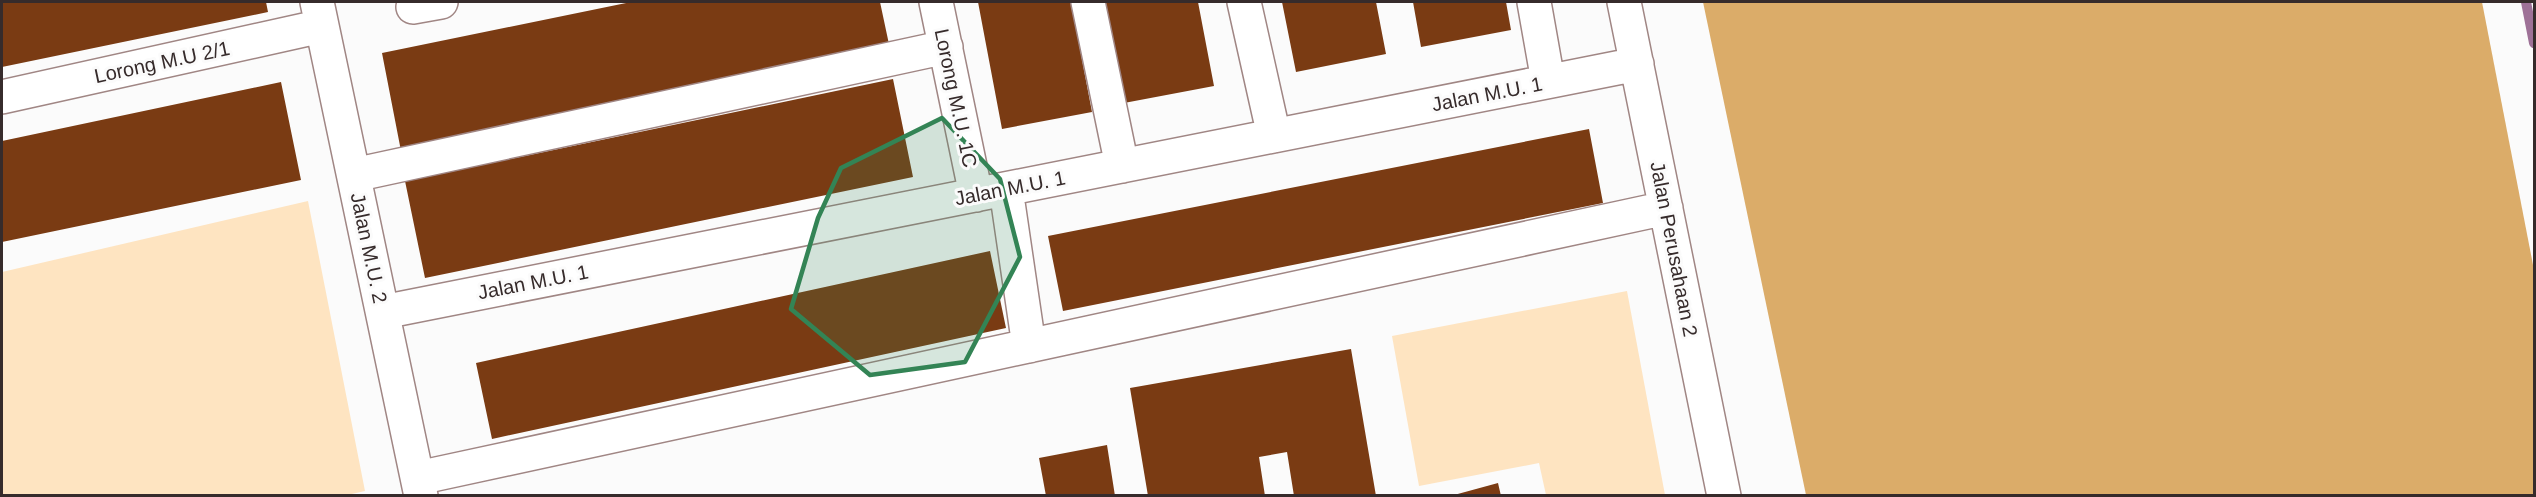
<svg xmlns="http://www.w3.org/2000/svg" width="2536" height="497" font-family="Arial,sans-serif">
  <rect width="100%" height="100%" fill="#fbfbfb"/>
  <path fill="#fee4c1" d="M308 201 365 491 343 496 2 495V272Z
    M1627 291 1665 495H1546L1539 463 1419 486 1392 336Z"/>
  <path fill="#dbac69" d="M1703 2H2482L2534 270V495H1806Z"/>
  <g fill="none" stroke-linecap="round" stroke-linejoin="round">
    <path stroke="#9e7197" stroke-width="10" d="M2526 2 2534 43"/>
  </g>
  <path fill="#7a3b13" d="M2 2H266L268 12 2 67Z
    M631 2H880L890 49 401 151 382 53Z
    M978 2H1071L1092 112 1002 129Z
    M1104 2H1198L1214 86 1124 103Z
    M1282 2H1376L1386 54 1296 72Z
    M1413 2H1506L1511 30 1421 47Z
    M893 79 913 177 425 278 405 181Z
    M281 82 301 180 2 242V141Z
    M1589 129 1603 203 1063 311 1048 236Z
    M990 251 1006 328 492 439 476 363Z
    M1351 349 1376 496H1294L1287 452 1259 457 1265 496H1148L1130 388Z
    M1107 445 1115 496H1046L1039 458Z
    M1498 483 1501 496H1454V495Z"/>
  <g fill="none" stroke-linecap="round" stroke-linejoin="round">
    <defs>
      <path id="minor" d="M317 2 421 496
        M936 2 976 195
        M1088 2 1122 166
        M1244 2 1274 136
        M1534 2 1548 81
        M1624 2 1724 496
        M413 7 441 2
        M2 97 322 26
        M354 175 946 47
        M1006 189 1029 346
        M383 312 1637 64
        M418 478 1666 208"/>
    </defs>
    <use href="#minor" stroke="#a08684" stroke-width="36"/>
    <use href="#minor" stroke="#fff" stroke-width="33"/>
  </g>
  <path fill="#338455" fill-opacity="0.2" stroke="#338455" stroke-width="4.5" stroke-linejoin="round" d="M942 118 1000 179 1020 257 965 362 870 375 791 309 818 218 841 168Z"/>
  <g text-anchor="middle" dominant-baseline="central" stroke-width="6" stroke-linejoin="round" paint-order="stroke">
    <g font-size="20" fill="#362b2b" stroke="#fbfbfb">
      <text transform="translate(162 62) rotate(-12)">Lorong M.U 2/1</text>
      <text transform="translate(1487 94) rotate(-11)">Jalan M.U. 1</text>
      <text transform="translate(956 98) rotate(78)">Lorong M.U. 1C</text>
      <text transform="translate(1010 188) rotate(-11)">Jalan M.U. 1</text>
      <text transform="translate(369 248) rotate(78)">Jalan M.U. 2</text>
      <text transform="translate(1674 249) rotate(79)">Jalan Perusahaan 2</text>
      <text transform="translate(533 282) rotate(-11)">Jalan M.U. 1</text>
    </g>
  </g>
  <rect width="2536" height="497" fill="none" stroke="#362b2b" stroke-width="6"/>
</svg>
